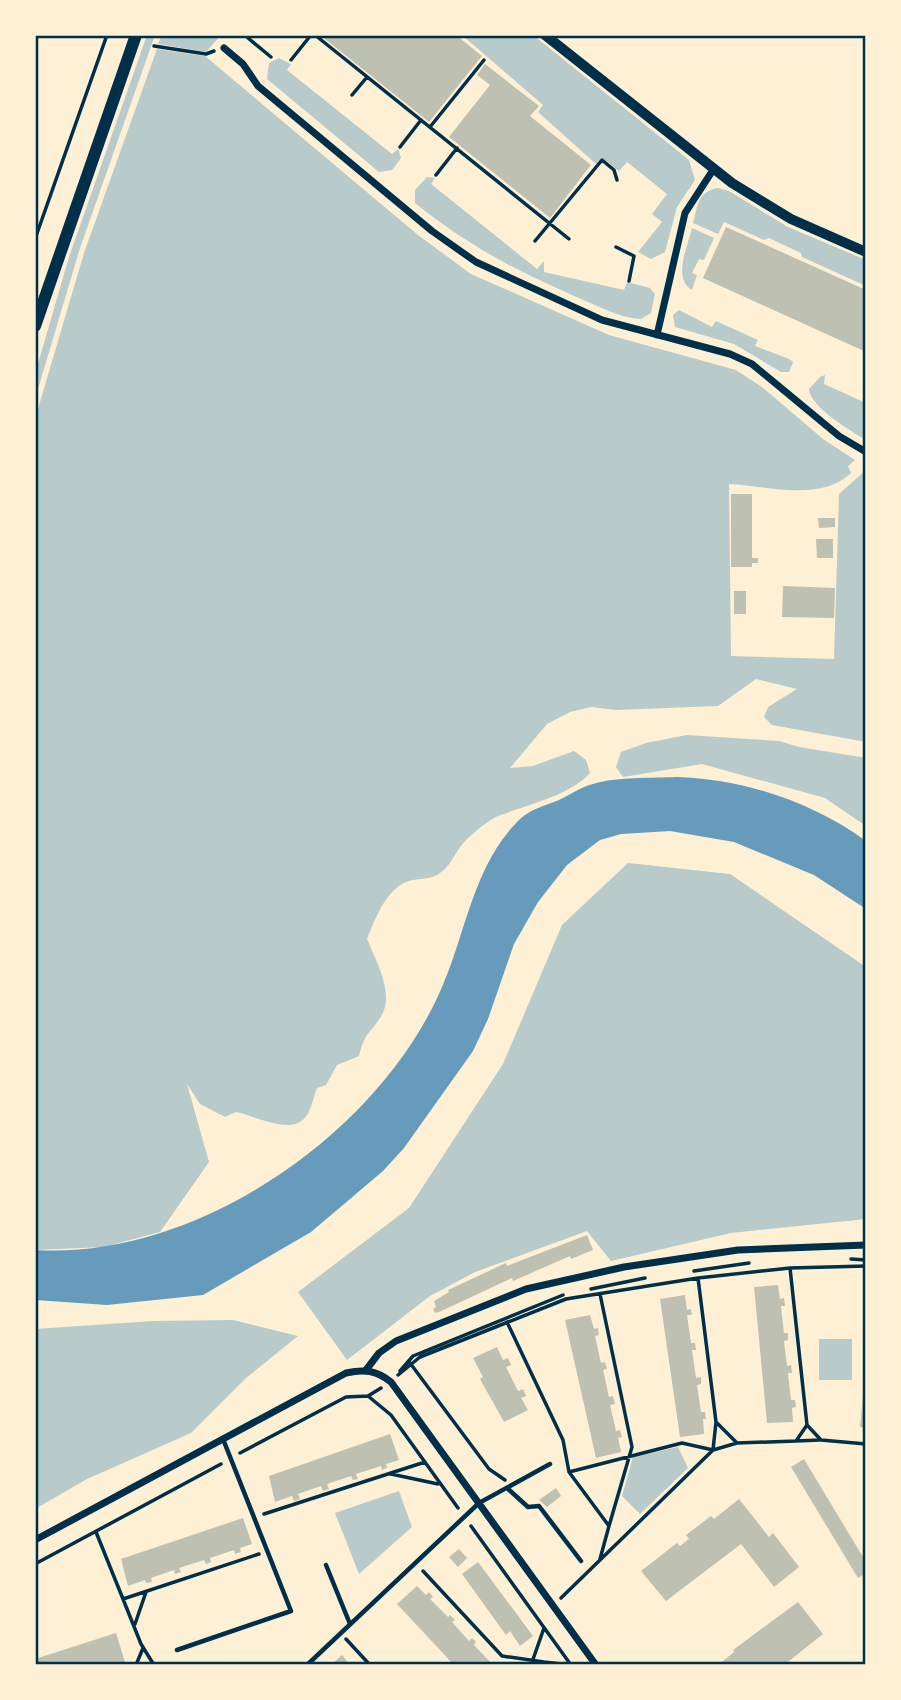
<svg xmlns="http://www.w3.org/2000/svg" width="901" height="1700" font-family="Commissioner,sans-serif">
  <rect width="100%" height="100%" fill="#fdf0d5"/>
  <path fill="#b9caca" d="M147 35H155L80 248 35 399V374L69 257Z
    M162 35H221L206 52 158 44Z
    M462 35H533L689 160 695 180 677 207 665 252 651 259 638 252 662 222 652 214 667 194 627 162 619 171 602 158 596 164 538 112 543 105Z
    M157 49 205 56 418 235 471 274 609 335 736 370 762 387 823 439 855 460 848 466 851 473C822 502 766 486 729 484L731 656 834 659 839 494 866 470V742L772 725 764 717 768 707 797 689 756 679 718 706 616 710 591 707 570 712 547 724 510 768 533 766 574 751 586 760 590 773C569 796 526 805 498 816 488 820 472 834 464 842 455 852 451 867 437 875 428 880 415 878 406 882 385 891 375 920 367 939 376 961 396 996 380 1018 368 1036 365 1032 359 1056L337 1065 326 1085 317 1088C314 1095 313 1102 310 1109 298 1141 258 1116 236 1112L225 1117 200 1104 187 1084 209 1162 160 1232 104 1247 35 1250V419L84 253Z
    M279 58 291 64 287 70 392 154 398 149 401 158 392 170 379 172 267 79 269 63Z
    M427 177 435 178 431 184 537 269 544 261V272L624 290 627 282 650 288 655 294 651 313 641 319C620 318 598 306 579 298 515 270 470 247 415 203V190Z
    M718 188 729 191 788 227 866 260V286L802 257 801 253 769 238 764 240 724 222 718 234 693 223C698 206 697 192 718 188Z
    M692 228 714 238 704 260 699 259 692 273 697 275 692 290C672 278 688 246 692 228Z
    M679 310 712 327 716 321 758 340 755 346 789 359 793 362 789 372H781L734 344 675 327 673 315Z
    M825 375 824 384 866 403V440C851 431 810 407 809 389L820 377Z
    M687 735 779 741 799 747 866 758V826L825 798 702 764 623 777 616 767 621 752 646 743Z
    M628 863 730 874 866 967V1219L731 1233 611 1261 587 1231 475 1272 430 1296 347 1360 298 1292 409 1208 503 1064 562 925Z
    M233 1320 298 1336 246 1378 191 1433 87 1479 35 1509V1329L153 1321Z
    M819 1339H852V1380H819Z
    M678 1447 688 1468 640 1514 622 1496 633 1457Z
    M399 1491 412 1527 359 1574 335 1513Z"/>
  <path fill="#669bbc" d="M677 777C744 779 812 802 866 841V909L814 875 734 842 670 831 621 834 600 840 567 865 538 902 514 944 488 1019 473 1051 404 1148 383 1171 311 1232 203 1295 107 1305 35 1300V1250C194 1260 374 1137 439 994 466 936 471 870 517 822 529 809 544 806 559 800 570 795 581 787 593 784 615 777 652 778 677 777Z"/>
  <path fill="#bec0b2" d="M320 35H456L482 56 429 122Z
    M485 64 539 106 530 116 591 165 550 218 449 137 490 85 477 75Z
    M726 227 866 290V352L703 278Z
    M731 494H752V558H758V563H752V567H731Z
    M818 518H835V527L819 528Z
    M816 539H833V558H817Z
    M783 586 835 588 834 618 782 617Z
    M734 591H746V614H734Z
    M587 1235 593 1250 571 1259 570 1256 513 1281 512 1278 439 1312 435 1313 433 1309 436 1307 434 1301 449 1292 448 1290 506 1263 507 1266Z
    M778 1285 780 1299 784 1298 785 1306H781L784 1333H788V1340L784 1341 787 1366 791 1365 792 1373H788L791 1400H795L796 1407 792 1408 793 1422 767 1423 754 1287Z
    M685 1295 687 1310 691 1309 692 1315H687L691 1343H695L696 1350H692L696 1378 701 1377V1384L697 1385 701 1412H705L706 1419H703L704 1434 680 1437 660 1299Z
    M590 1315 594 1329 598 1328 599 1335 595 1336 601 1363 605 1362 607 1369 603 1370 609 1397 613 1396 615 1404 610 1405 616 1431 620 1430 622 1437 618 1438 621 1452 596 1458 565 1320Z
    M497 1347 503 1360 508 1358 511 1365 506 1367 518 1391 523 1389 526 1396 521 1398 528 1410 504 1422 480 1379 483 1377 473 1358Z
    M864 1386H866V1428L860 1427Z
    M390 1434 399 1460 386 1464 387 1468 382 1470 381 1466 356 1474 358 1479 353 1480 351 1476 327 1484 329 1489 323 1491 321 1486 298 1494 300 1499 294 1501 292 1496 275 1502 269 1476Z
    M804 1459 866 1562V1573L858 1578 791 1467Z
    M556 1488 561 1496 547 1507 539 1500Z
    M739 1499 769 1537 773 1533 799 1567 774 1587 741 1544 666 1601 641 1571 677 1543 680 1546 689 1539 686 1535 711 1516 714 1519Z
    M243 1518 252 1544 240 1548 241 1552 235 1554 234 1550 210 1558 211 1562 206 1564 204 1560 179 1568 181 1572 175 1574 174 1570 151 1578 152 1582 146 1583 145 1580 128 1586 121 1559Z
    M459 1549 467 1558 458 1567 449 1557Z
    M478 1562 533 1636 520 1646 510 1631 506 1635 462 1574Z
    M417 1586 426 1595 429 1592 433 1597 430 1599 448 1617 450 1615 455 1620 452 1622 469 1641 472 1638 476 1642 474 1645 491 1663 494 1661 498 1665H454L397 1604Z
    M798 1602 823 1634 784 1665H718L734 1652 733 1650Z
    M116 1633 125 1662 114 1665H35V1659Z
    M342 1655 350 1665 353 1662 357 1665H331Z"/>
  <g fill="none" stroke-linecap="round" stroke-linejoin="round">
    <path stroke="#003049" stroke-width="3.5" d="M315 35 569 239
      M248 38 271 57
      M154 46 206 54 214 51
      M291 60 311 35
      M352 95 367 77
      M430 127 484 60
      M400 147 421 120
      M436 175 457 148
      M35 239 107 35
      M535 241 602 160 614 170 617 180
      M616 247 634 256 629 281
      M851 1259 866 1260
      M790 1268 807 1425 821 1440 866 1444
      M694 1271 749 1263
      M698 1278 716 1422 737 1443 796 1441
      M591 1289 645 1278
      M600 1294 632 1447 609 1526
      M507 1322 563 1440 569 1472
      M410 1363 489 1469 505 1480
      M400 1371 413 1356 563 1295
      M398 1375 420 1357 566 1299 698 1278 790 1268 866 1266
      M381 1388 368 1396 391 1415 458 1508
      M716 1422 713 1450 737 1443
      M807 1425 796 1441 820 1440
      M240 1453 346 1397 368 1396
      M391 1474 438 1484
      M264 1514 425 1462
      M471 1526 571 1665
      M96 1532 123 1599 259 1554
      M35 1564 221 1464
      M423 1571 502 1656 544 1662
      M561 1598 713 1450 682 1443 569 1472 609 1526 600 1559
      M123 1599 141 1644 154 1665
      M135 1624 146 1592
      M346 1639 370 1665
      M136 1665 143 1648
      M531 1665 544 1628
      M541 1665 544 1662 571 1665"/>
    <path stroke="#003049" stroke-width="4.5" d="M507 1488 528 1507 539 1506 581 1561
      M326 1565 350 1624
      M177 1650 291 1611 223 1439
      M307 1665 479 1503 550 1464"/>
    <path stroke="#003049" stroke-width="7" d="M224 48 243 64 258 86 432 231 476 262 602 320 730 354 752 364 839 436 866 452
      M657 335 685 213 713 170
      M366 1370 379 1353 396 1341 526 1289 624 1267 738 1250 866 1245
      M35 1540 346 1373C364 1369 376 1370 391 1382L596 1665"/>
    <path stroke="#003049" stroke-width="10" d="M545 35 732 183 791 219 866 252"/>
    <path stroke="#003049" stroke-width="12" d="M35 326 136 35"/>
  </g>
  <rect width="901" height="1700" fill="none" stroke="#fdf0d5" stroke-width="74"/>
  <rect x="37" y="37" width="827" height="1626" fill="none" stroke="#003049" stroke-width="2.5"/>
</svg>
